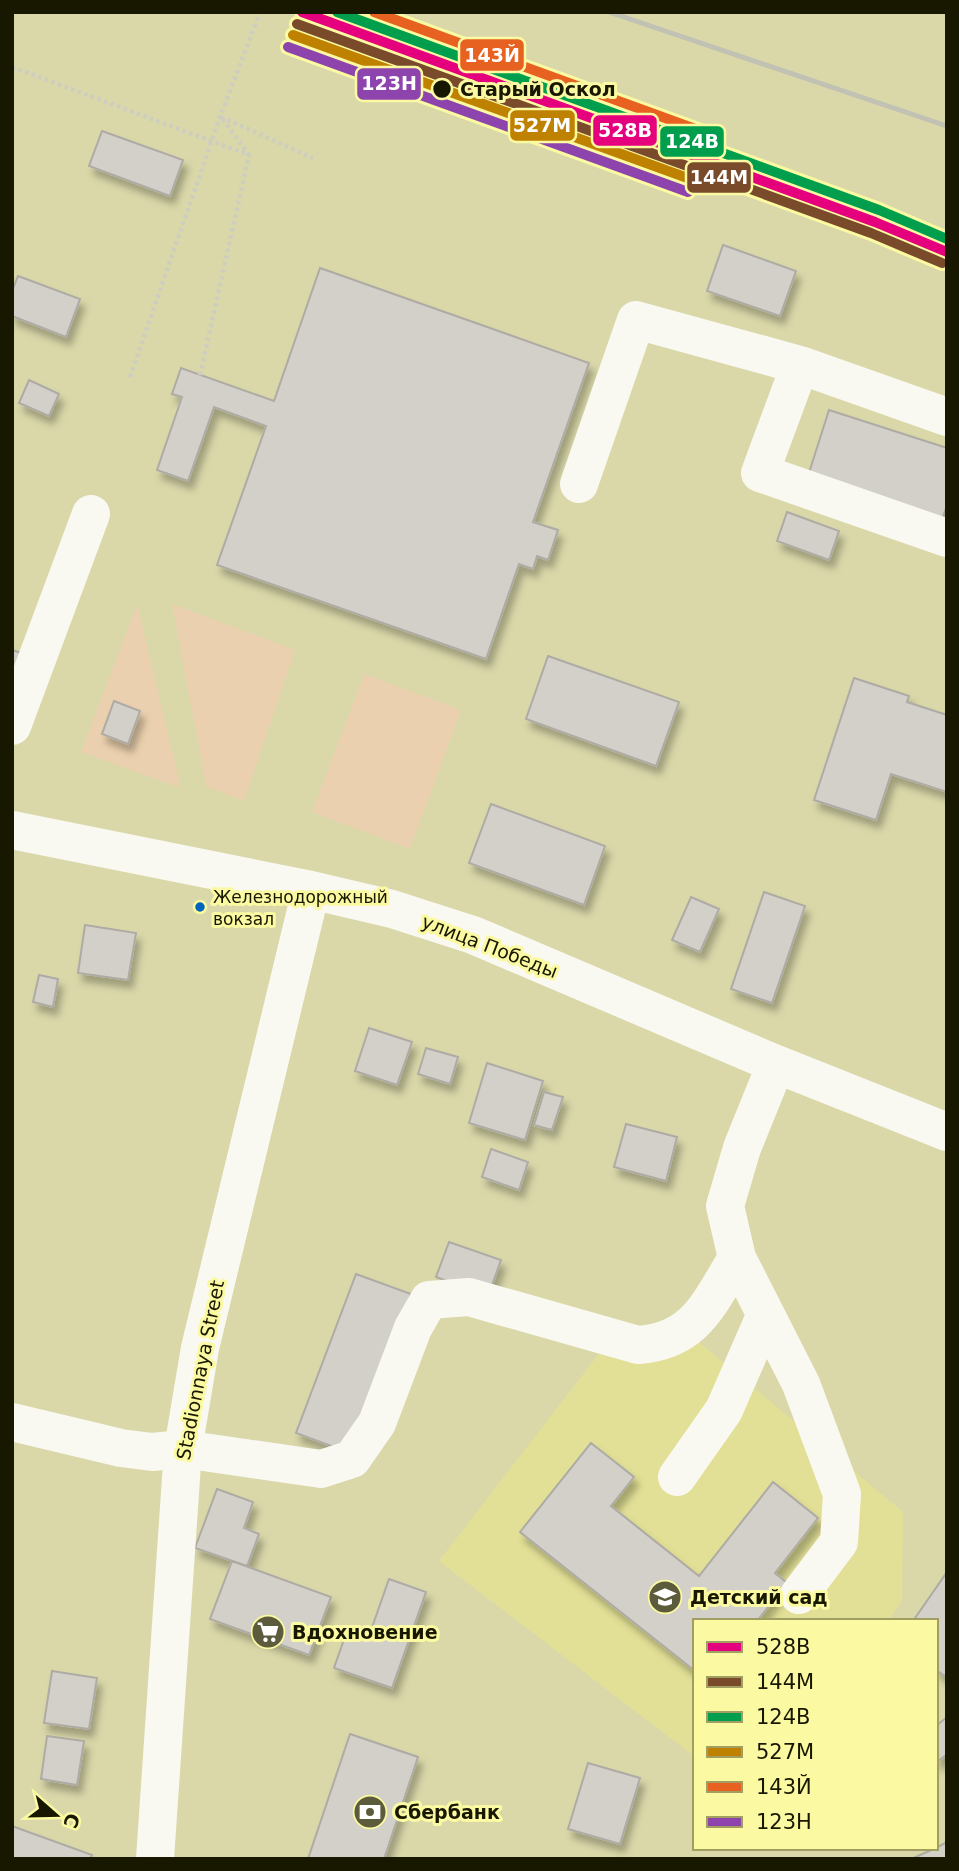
<svg xmlns="http://www.w3.org/2000/svg" width="959" height="1871" font-family="'DejaVu Sans',sans-serif">
  <defs>
    <filter id="shadow"><feDropShadow dx="4.5" dy="8" stdDeviation="3.5" flood-color="#0004"/></filter>
  </defs>
  <rect width="100%" height="100%" fill="#dad8a9"/>
  <path fill="#e2e096" d="M671 1319 903 1512 902 1601 887 1621H695V1757L439 1561 598 1355Z"/>
  <path fill="#ead0ae" d="M137 604 181 788 81 752Z
    M172 604 295 650 244 801 206 786Z
    M364 674 461 710 410 849 312 812Z"/>
  <path fill="#d2d0c9" stroke="#aeaba5" stroke-width="2" filter="url(#shadow)" d="M102 131 183 160 170 196 89 166Z
    M723 245 796 271 780 316 707 291Z
    M320 268 589 363 533 522 558 530 548 560 537 556 533 569 519 564 486 659 217 565 266 426 214 407 188 481 157 470 182 397 172 394 181 368 274 401Z
    M18 276 80 299 66 337 12 316V291Z
    M29 380 59 394 49 416 19 403Z
    M829 410 947 448V505L942 520 808 476Z
    M787 512 839 531 829 560 777 541Z
    M13 650 31 657 12 676Z
    M548 656 679 702 656 766 526 719Z
    M854 678 909 696 907 702 947 715V792L891 774 876 820 814 800Z
    M114 701 140 711 128 744 102 734Z
    M491 804 605 846 584 905 469 863Z
    M764 892 805 906 772 1003 731 989Z
    M691 897 719 909 700 952 672 940Z
    M85 925 136 933 128 980 78 973Z
    M39 975 58 979 53 1007 33 1002Z
    M369 1028 412 1042 397 1085 355 1071Z
    M426 1048 458 1057 450 1084 418 1074Z
    M487 1063 543 1081 525 1140 469 1123Z
    M544 1092 563 1097 552 1130 534 1125Z
    M626 1124 677 1137 666 1181 614 1167Z
    M491 1149 528 1162 519 1190 482 1177Z
    M449 1242 501 1260 488 1296 436 1277Z
    M356 1274 411 1294 350 1453 296 1433Z
    M591 1443 634 1477 611 1506 699 1576 773 1482 818 1518 775 1573 787 1583 757 1621H695V1671L520 1532Z
    M217 1489 253 1502 244 1528 259 1534 247 1566 195 1548Z
    M232 1561 331 1597 309 1655 210 1619Z
    M947 1572V1673L945 1676 936 1670V1621H913Z
    M389 1579 426 1592 392 1688 334 1668 348 1628 369 1636Z
    M52 1671 97 1678 89 1729 44 1723Z
    M947 1717V1754L936 1763V1726Z
    M350 1734 418 1757 384 1859H308Z
    M47 1736 84 1741 77 1785 41 1779Z
    M588 1763 640 1778 620 1844 568 1829Z
    M12 1826 92 1855 90 1859H12Z
    M947 1842V1859H911L936 1848Z"/>
  <g fill="none" stroke-linecap="round" stroke-linejoin="round">
    <path stroke="#cecebf" stroke-width="4.5" stroke-dasharray="3.5 3.5" stroke-linecap="butt" d="M12 67 249 155 221 117
      M221 117 313 158
      M200 375 249 155
      M130 377 220 117 260 12"/>
    <path stroke="#f9f9f2" stroke-width="38" d="M800 365 760 473 947 538
      M579 484 636 320 800 365 947 417
      M12 726 91 514
      M12 830 311 890 392 909 473 935 776 1064 947 1132
      M776 1064 742 1148 725 1206 737 1258 801 1384 842 1494 839 1542 799 1595
      M12 1422 121 1448 152 1452 183 1449 321 1469 352 1459 377 1423 413 1328 429 1300 469 1297 638 1345C696 1341 709 1303 737 1258
      M677 1477 724 1410 765 1316
      M155 1859 183 1449 200 1348 311 890"/>
    <path stroke="#c1c1b4" stroke-width="5" d="M609 12 947 126"/>
    <defs>
      <path id="rail-1" d="M302 12 875 222 947 252"/>
      <path id="rail-2" d="M297 24 871 233 942 263"/>
      <path id="rail-3" d="M337 12 879 210 947 239"/>
      <path id="rail-4" d="M293 35 693 180"/>
      <path id="rail-5" d="M374 12 709 134"/>
      <path id="rail-6" d="M288 47 688 192"/>
    </defs>
    <use href="#rail-1" stroke="#fbfaa2" stroke-width="16"/>
    <use href="#rail-2" stroke="#fbfaa2" stroke-width="16"/>
    <use href="#rail-3" stroke="#fbfaa2" stroke-width="16"/>
    <use href="#rail-4" stroke="#fbfaa2" stroke-width="16"/>
    <use href="#rail-5" stroke="#fbfaa2" stroke-width="16"/>
    <use href="#rail-6" stroke="#fbfaa2" stroke-width="16"/>
    <use href="#rail-1" stroke="#e5007d" stroke-width="10"/>
    <use href="#rail-2" stroke="#7a4b2a" stroke-width="10"/>
    <use href="#rail-3" stroke="#019f4d" stroke-width="10"/>
    <use href="#rail-4" stroke="#bf8200" stroke-width="10"/>
    <use href="#rail-5" stroke="#e76120" stroke-width="10"/>
    <use href="#rail-6" stroke="#8e44ad" stroke-width="10"/>
  </g>
  <defs>
    <symbol id="school-disc" viewBox="-11 -11 22 22"><circle r="9.5" fill="#5c5b3b" stroke="#fbfaa2"/><path d="M0-5L7-2L0 1L-7-2ZM-4 1L0 2.5L4 1V4Q0 6-4 4Z" fill="#fff"/></symbol>
    <symbol id="supermarket-disc" viewBox="-11 -11 22 22"><circle r="9.5" fill="#5c5b3b" stroke="#fbfaa2"/><path d="M-6-5.5h2.5l.6 2H6L4.5 2H-2.5L-4.4-4H-6ZM-1.5 3.2a1.3 1.3 0 1 0 .1 0ZM3 3.2a1.3 1.3 0 1 0 .1 0Z" fill="#fff"/></symbol>
    <symbol id="bank-disc" viewBox="-11 -11 22 22"><circle r="9.5" fill="#5c5b3b" stroke="#fbfaa2"/><path d="M-6-4H6V4H-6ZM0-2.3a2.3 2.3 0 1 0 0 4.6a2.3 2.3 0 1 0 0-4.6Z" fill="#fff"/></symbol>
  </defs>
  <g fill-rule="evenodd">
    <use href="#school-disc" x="646" y="1578" width="38" height="38"/>
    <use href="#supermarket-disc" x="249" y="1613" width="38" height="38"/>
    <use href="#bank-disc" x="351" y="1793" width="38" height="38"/>
  </g>
  <circle fill="#181700" stroke="#fbfaa2" stroke-width="2.5" cx="442" cy="89" r="10"/>
  <circle fill="#0065bd" stroke="#fbfaa2" stroke-width="2.5" cx="200" cy="907" r="6"/>
  <g text-anchor="middle" dominant-baseline="central" stroke-width="6" stroke-linejoin="round" paint-order="stroke">
    <g font-size="17" fill="#181700" stroke="#fbfaa2" text-anchor="start">
      <text x="213" y="897">Железнодорожный<tspan x="213" dy="22">вокзал</tspan></text>
    </g>
    <g font-size="19" font-weight="bold" fill="#181700" stroke="#fbfaa2" text-anchor="start">
      <text x="460" y="89">Старый Оскол</text>
    </g>
    <g font-size="19" fill="#181700" stroke="#fbfaa2">
      <text transform="translate(490 946) rotate(21)">улица Победы</text>
      <text transform="translate(200 1370) rotate(-79)">Stadionnaya Street</text>
    </g>
    <g font-size="19" font-weight="bold" fill="#181700" stroke="#fbfaa2" text-anchor="start">
      <text x="690" y="1597">Детский сад</text>
      <text x="292" y="1632">Вдохновение</text>
      <text x="394" y="1812">Сбербанк</text>
    </g>
  </g>
  <g stroke="#fbfaa2" stroke-width="2.5">
    <rect x="459" y="38" width="66" height="34" rx="7" fill="#e76120"/>
    <rect x="356" y="67" width="66" height="34" rx="7" fill="#8e44ad"/>
    <rect x="509" y="109" width="67" height="33" rx="7" fill="#bf8200"/>
    <rect x="592" y="114" width="66" height="33" rx="7" fill="#e5007d"/>
    <rect x="659" y="125" width="66" height="33" rx="7" fill="#019f4d"/>
    <rect x="686" y="161" width="66" height="33" rx="7" fill="#7a4b2a"/>
  </g>
  <g font-size="19" text-anchor="middle" font-weight="bold" fill="#fff">
    <text x="492" y="62">143Й</text>
    <text x="389" y="90">123Н</text>
    <text x="542" y="132">527М</text>
    <text x="625" y="137">528В</text>
    <text x="692" y="148">124В</text>
    <text x="719" y="184">144М</text>
  </g>
  <rect width="959" height="1871" fill="none" stroke="#181700" stroke-width="28"/>
  <rect x="693" y="1619" width="245" height="231" fill="#fbfaa2" stroke="#a09f61" stroke-width="2"/>
  <rect x="707" y="1642" width="35" height="10" fill="#e5007d" stroke="#a09f61" stroke-width="2"/>
  <text x="756" y="1654" font-size="21" fill="#181700">528В</text>
  <rect x="707" y="1677" width="35" height="10" fill="#7a4b2a" stroke="#a09f61" stroke-width="2"/>
  <text x="756" y="1689" font-size="21" fill="#181700">144М</text>
  <rect x="707" y="1712" width="35" height="10" fill="#019f4d" stroke="#a09f61" stroke-width="2"/>
  <text x="756" y="1724" font-size="21" fill="#181700">124В</text>
  <rect x="707" y="1747" width="35" height="10" fill="#bf8200" stroke="#a09f61" stroke-width="2"/>
  <text x="756" y="1759" font-size="21" fill="#181700">527М</text>
  <rect x="707" y="1782" width="35" height="10" fill="#e76120" stroke="#a09f61" stroke-width="2"/>
  <text x="756" y="1794" font-size="21" fill="#181700">143Й</text>
  <rect x="707" y="1817" width="35" height="10" fill="#8e44ad" stroke="#a09f61" stroke-width="2"/>
  <text x="756" y="1829" font-size="21" fill="#181700">123Н</text>
  <g transform="translate(56 1815) rotate(110)" stroke="#fbfaa2" stroke-width="5" paint-order="stroke">
  <path d="M0-5L12 26L0 18L-12 26Z" fill="#181700"/>
  <text y="-10" font-size="19" font-weight="bold" text-anchor="middle" fill="#181700">С</text>
  </g>
</svg>
